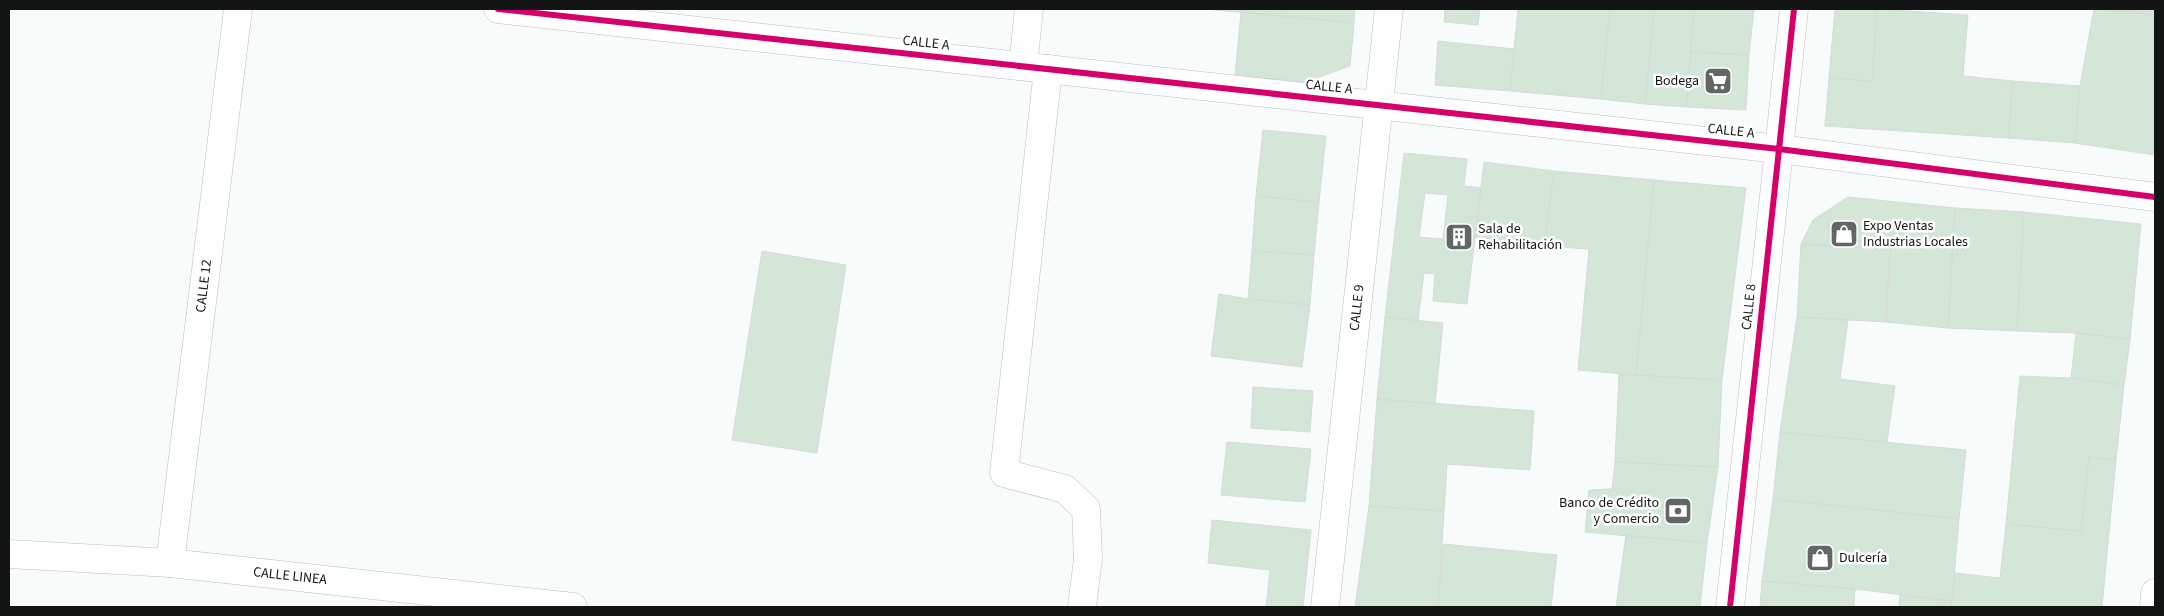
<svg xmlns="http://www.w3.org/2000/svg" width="2164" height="616" font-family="'Source Sans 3',sans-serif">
  <rect width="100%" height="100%" fill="#f7fbfa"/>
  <path fill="#d4e6d8" stroke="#d7dad8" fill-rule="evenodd" d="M1205 9H1355L1354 23Z
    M1445 9H1480L1478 25 1444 22Z
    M1518 9H1610L1601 99 1510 91Z
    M1610 9H1654L1645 104 1601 99Z
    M1654 9H1694L1686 107 1645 104Z
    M1694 9H1754L1749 55 1691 52Z
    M1835 9H1877L1872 81 1829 78Z
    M1877 9 1968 15 1963 76 2013 81 2008 138 1825 126 1829 78 1872 81Z
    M2094 9 2155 15V155L2075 143 2080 86Z
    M2107 9H2155V15Z
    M1241 12 1354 23 1350 66 1306 82 1235 75Z
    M1438 41 1514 49 1510 91 1435 85Z
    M1691 52 1749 55 1746 110 1686 107Z
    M2013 81 2080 86 2075 143 2008 138Z
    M1263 130 1326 136 1319 202 1256 196Z
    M1404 153 1467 159 1464 186 1481 188 1467 304 1433 301 1435 274 1424 273 1418 321 1385 317ZM1425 193 1448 195 1443 239 1419 237Z
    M1484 162 1554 171 1544 246 1475 237Z
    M1554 171 1654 180 1636 375 1578 370 1589 249 1544 246Z
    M1654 180 1746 188 1722 380 1636 375Z
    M1256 196 1319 202 1314 255 1252 251Z
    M1848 197 1955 208 1948 328 1886 322 1890 249 1801 244 1813 220Z
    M1955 208 2024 212 2017 331 1948 328Z
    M2024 212 2141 224 2130 339 2076 333 2017 331Z
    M1801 244 1890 249 1886 322 1797 317Z
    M762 251 846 265 817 453 732 440Z
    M1252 251 1314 255 1310 305 1248 299Z
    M1219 294 1248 299 1310 305 1302 367 1211 356Z
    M1385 317 1443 323 1435 404 1377 399Z
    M1797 317 1848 320 1840 379 1895 386 1887 442 1780 432Z
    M2076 333 2130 339 2124 385 2071 378Z
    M1619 374 1722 380 1718 467 1615 462Z
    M2020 376 2071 378 2124 385 2116 460 2089 457 2081 531 2006 524Z
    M1253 387 1313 391 1310 432 1251 428Z
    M1377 399 1534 411 1530 470 1447 464 1444 511 1369 506Z
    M1780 432 1966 450 1959 519 1773 499Z
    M1227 442 1311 449 1305 502 1221 495Z
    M2089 457 2116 460 2102 607H1951L1955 573 2000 578 2006 524 2081 531Z
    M1615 462 1718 467 1707 543 1585 532 1589 490 1612 489Z
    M1773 499 1959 519 1952 601 1855 589 1762 581Z
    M1369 506 1444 511 1438 607H1355Z
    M1212 520 1311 530 1303 607H1266L1270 570 1208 563Z
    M1626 535 1707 543 1700 607H1616Z
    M1443 544 1557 555 1551 607H1438Z
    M1762 581 1855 589 1854 607H1760Z
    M1900 595 1952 601 1951 607H1899Z"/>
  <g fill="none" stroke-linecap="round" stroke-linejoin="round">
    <defs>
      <g id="street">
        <path d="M498 9 1779 149 2155 197"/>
        <path d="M1023 66 1029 9"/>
        <path d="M1048 69 1004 473 1065 489 1086 509 1088 559 1082 607"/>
        <path id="s1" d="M9 554 170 563 573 607"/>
        <path id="s2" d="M170 563 238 9"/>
        <path d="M1730 607 1794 9"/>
        <path d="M2154 607 2155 593"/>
      </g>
      <g id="secondary">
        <path id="s3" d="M1325 607 1389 9"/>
      </g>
    </defs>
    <use href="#street" stroke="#bbbebe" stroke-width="29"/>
    <use href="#secondary" stroke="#bbbebe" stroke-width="29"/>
    <use href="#street" stroke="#fefefe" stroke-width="28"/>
    <use href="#secondary" stroke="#fefefe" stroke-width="28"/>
    <defs>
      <path id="cycleway" d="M498 9 1779 149 2155 197
        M1730 607 1794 9"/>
    </defs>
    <use href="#cycleway" stroke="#fff" stroke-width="9"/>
    <use href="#cycleway" stroke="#d6006c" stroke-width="6"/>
  </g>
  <defs>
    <symbol id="supermarket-square" viewBox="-11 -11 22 22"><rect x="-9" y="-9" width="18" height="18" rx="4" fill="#626664" stroke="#fff"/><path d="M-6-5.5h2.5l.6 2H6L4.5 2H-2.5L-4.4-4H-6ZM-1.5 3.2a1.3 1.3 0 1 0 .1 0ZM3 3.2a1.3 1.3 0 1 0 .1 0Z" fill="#fff"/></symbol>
    <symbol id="shop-square" viewBox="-11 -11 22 22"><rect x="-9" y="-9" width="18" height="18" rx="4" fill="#626664" stroke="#fff"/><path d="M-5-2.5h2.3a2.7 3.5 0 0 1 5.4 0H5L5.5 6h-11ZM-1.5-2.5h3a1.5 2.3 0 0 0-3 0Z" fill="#fff"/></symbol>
    <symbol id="building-square" viewBox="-11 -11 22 22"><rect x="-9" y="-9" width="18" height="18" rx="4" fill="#626664" stroke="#fff"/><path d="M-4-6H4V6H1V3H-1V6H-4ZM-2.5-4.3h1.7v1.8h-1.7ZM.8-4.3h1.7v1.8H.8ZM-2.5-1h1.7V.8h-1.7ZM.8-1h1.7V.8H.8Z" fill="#fff"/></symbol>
    <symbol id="bank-square" viewBox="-11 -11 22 22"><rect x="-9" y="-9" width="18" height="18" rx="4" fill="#626664" stroke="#fff"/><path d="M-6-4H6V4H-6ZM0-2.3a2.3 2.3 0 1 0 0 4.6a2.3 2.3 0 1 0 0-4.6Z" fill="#fff"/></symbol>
  </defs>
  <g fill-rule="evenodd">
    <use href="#supermarket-square" x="1702" y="65" width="32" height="32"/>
    <use href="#shop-square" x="1828" y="218" width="32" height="32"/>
    <use href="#building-square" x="1443" y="221" width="32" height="32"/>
    <use href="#bank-square" x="1662" y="495" width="32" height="32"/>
    <use href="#shop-square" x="1804" y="542" width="32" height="32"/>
  </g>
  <g text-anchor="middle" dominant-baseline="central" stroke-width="5" stroke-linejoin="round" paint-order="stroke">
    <g font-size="14" fill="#121514" stroke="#fff">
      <text transform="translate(926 43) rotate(6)">CALLE A</text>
      <text transform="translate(1329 87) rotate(6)">CALLE A</text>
      <text transform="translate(1731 131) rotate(6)">CALLE A</text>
      <text stroke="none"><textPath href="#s2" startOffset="279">CALLE 12</textPath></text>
      <text transform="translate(1749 307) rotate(-84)">CALLE 8</text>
      <text stroke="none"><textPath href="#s3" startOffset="301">CALLE 9</textPath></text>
      <text stroke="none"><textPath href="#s1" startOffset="282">CALLE LINEA</textPath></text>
    </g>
    <g font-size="14" fill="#121514" stroke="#fff" text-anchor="start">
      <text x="1699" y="81" text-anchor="end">Bodega</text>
      <text x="1863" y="226">Expo Ventas<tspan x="1863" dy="16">Industrias Locales</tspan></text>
      <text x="1478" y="229">Sala de<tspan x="1478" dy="16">Rehabilitación</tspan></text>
      <text x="1659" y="503" text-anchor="end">Banco de Crédito<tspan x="1659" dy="16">y Comercio</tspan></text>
      <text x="1839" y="558">Dulcería</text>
    </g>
  </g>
  <rect width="2164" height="616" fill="none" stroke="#121514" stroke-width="20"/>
</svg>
